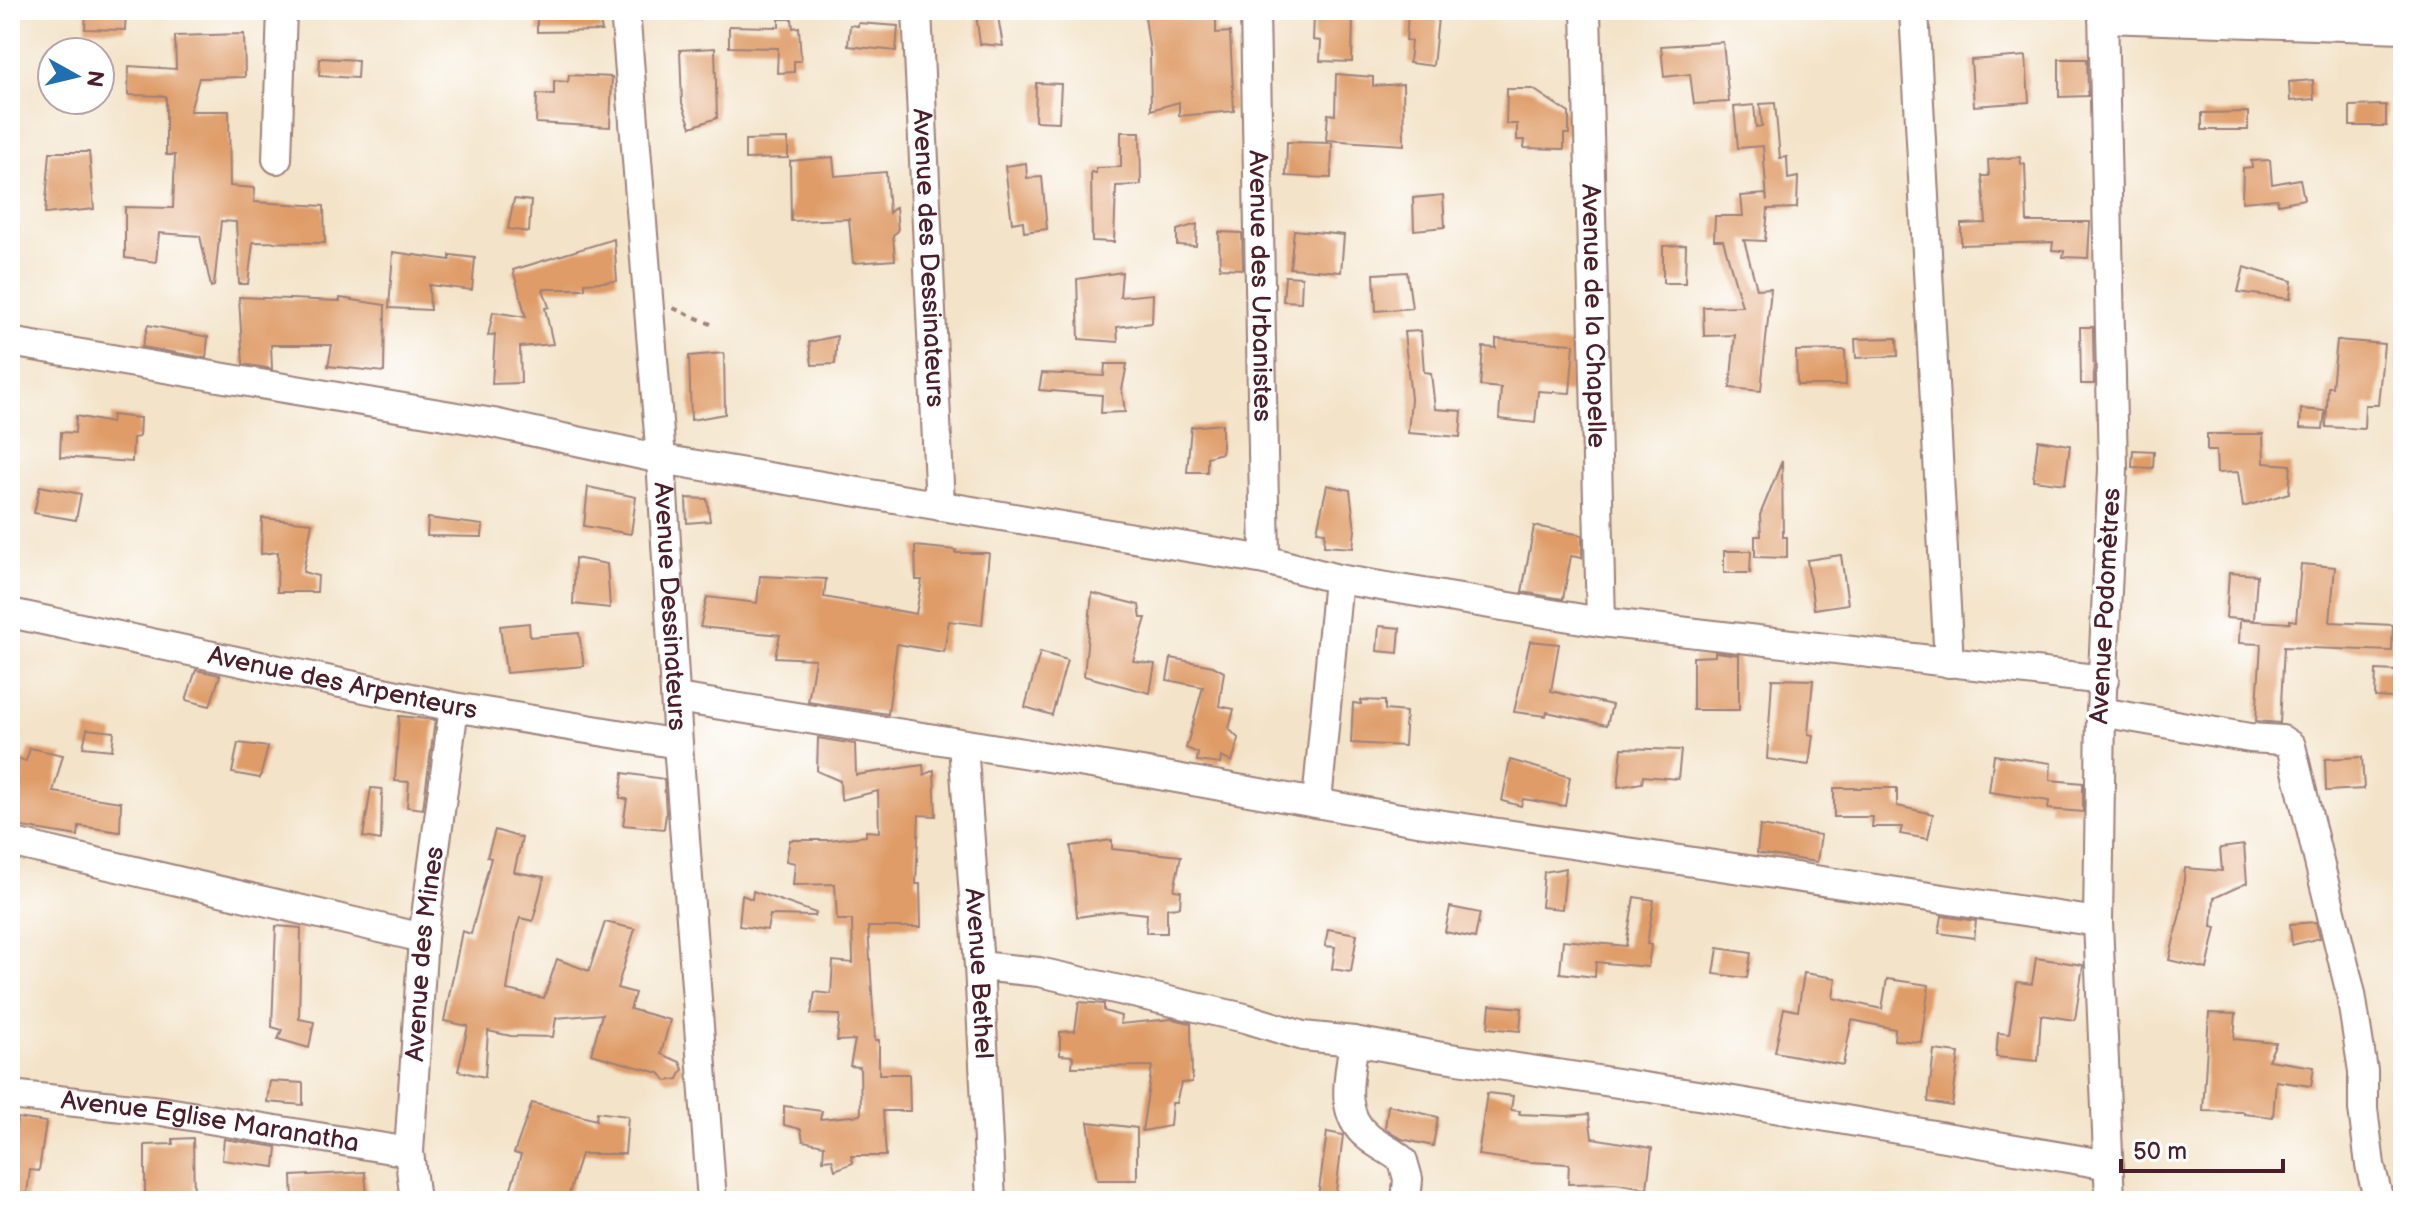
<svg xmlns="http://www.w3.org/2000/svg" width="2413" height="1211" font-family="'Balsamiq Sans',sans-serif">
  <rect width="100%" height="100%" fill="#fff"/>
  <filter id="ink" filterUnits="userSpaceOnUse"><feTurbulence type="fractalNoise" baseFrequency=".0125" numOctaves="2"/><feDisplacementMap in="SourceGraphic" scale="16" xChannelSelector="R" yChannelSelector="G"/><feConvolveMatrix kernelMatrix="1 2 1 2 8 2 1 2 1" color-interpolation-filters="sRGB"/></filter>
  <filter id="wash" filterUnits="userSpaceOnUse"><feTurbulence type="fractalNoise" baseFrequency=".006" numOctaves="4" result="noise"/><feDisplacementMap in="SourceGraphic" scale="32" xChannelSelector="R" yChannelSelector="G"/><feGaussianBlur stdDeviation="1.8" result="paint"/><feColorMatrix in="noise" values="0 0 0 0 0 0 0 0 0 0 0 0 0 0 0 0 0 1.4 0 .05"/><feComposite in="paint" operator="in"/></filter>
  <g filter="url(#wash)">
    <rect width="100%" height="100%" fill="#f3e3c8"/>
    <g id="blocks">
      <path fill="#df9c67" d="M86 10H126L125 30 85 29Z
        M537 10H598L602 31 537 32Z
        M1144 10H1216V33L1230 32 1234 111 1179 116V102L1151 110 1150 53Z
        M997 11 1003 46 980 44 976 14Z
        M1408 14 1438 18 1433 66 1409 63 1411 41 1406 40Z
        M1314 16H1353L1352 62 1320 61 1321 41 1313 40Z
        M779 19H792L793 28 799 27 801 61H794V72L777 73 778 48 729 47V26L779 27Z
        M858 23 898 26 896 51 848 46 850 25 858 26Z
        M244 34 245 77 199 78 190 111H229L230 186 255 188 254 202 324 206 325 243 253 242 248 284H239L236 222 221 221 214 286 211 287 200 236 159 233 156 262 125 258V207L173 208 175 155H166V96L128 95 129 66 176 69 175 36Z
        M1723 42 1729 102 1694 104 1690 74 1664 77 1661 46Z
        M715 48 717 118 691 127 682 103 680 50Z
        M2026 56 2029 102 1974 106 1971 60Z
        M320 58 358 60 357 78 319 76Z
        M2059 59H2087L2088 96 2059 97Z
        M1336 74 1373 77V86L1403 84 1404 145 1326 140 1328 114 1335 115Z
        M569 75 612 77 610 127 536 123 537 94 554 95V81L568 82Z
        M2313 80 2314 99 2290 101 2289 82Z
        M1036 83 1061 84 1059 122 1035 121Z
        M1507 89H1533L1569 113V134H1564V149L1524 148 1525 140H1517V124H1506Z
        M1775 103 1780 158 1787 157 1788 179 1798 177 1797 208 1768 209 1765 241 1744 240 1757 289 1771 288 1761 391 1730 388 1735 335 1704 336 1703 307 1742 306 1723 240H1714L1715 216H1743L1741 196 1766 194 1767 201 1763 146 1738 148 1734 107 1754 105 1756 127 1762 126 1760 104Z
        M2386 105V126H2350V106Z
        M2248 112V130H2202V113Z
        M1121 132H1140L1141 185 1116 186 1114 242 1092 241 1091 172 1096 173V168L1121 167Z
        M788 139V158L745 159V140Z
        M1287 142 1332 143 1331 178 1286 176Z
        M50 152H89L94 209 45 214Z
        M833 157 835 176 886 172 889 213 896 207 898 231 893 235 895 260 853 263 849 219 791 221 790 161Z
        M2020 157 2021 164H2025L2027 222H2090L2088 258 2063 257 2064 251 2052 250 2053 242 1961 245V224L1986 223 1982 176H1989L1988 160Z
        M2270 160 2272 184 2300 179 2304 199 2278 204 2277 199 2242 202 2243 168 2252 167 2251 161Z
        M1026 163 1027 178 1042 177 1047 229 1024 232 1023 221 1012 223 1005 166Z
        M1443 195 1445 227 1414 230 1413 198Z
        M514 199 531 201 529 232 508 229Z
        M1197 224 1196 246 1177 245V230Z
        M1294 230 1344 235 1341 272 1290 268Z
        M1219 232 1242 233 1243 269 1220 268Z
        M614 239 617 281 585 283V289H543L549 307 545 308 553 344 520 347 521 383 492 384 495 334 488 336 493 312 526 317 513 270Z
        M1686 245 1685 283H1663V246Z
        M393 252 450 260V255L475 258 472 290 429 285 430 310 389 308Z
        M2244 267 2292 281 2290 299 2238 292Z
        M1122 272 1120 297 1153 294 1152 323 1117 327 1118 342 1079 339 1077 279Z
        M1407 272 1412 308 1376 311 1374 274Z
        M1285 276 1302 277 1301 302 1283 301Z
        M239 297 340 301V298L385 305 384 372 328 366 332 345H271L272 369 243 364Z
        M148 325 208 337 206 358 142 347Z
        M2080 327H2093L2094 384H2081Z
        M1421 331 1424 372 1431 373 1435 409 1462 411 1460 437 1408 433 1411 399 1404 332Z
        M837 336 835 364 812 365 809 342Z
        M1897 338 1898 356 1856 358 1855 339Z
        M1496 339 1574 344 1570 393 1538 391 1535 423 1499 419 1501 388 1480 386 1483 347 1496 348Z
        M2337 340 2384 344 2378 405H2365L2364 429 2326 427 2328 387H2332Z
        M1845 350 1846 385H1797L1796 351Z
        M724 353 725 414 691 420 689 356Z
        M1105 364H1127L1122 390 1125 412 1101 413 1102 395 1039 390 1042 373 1104 376Z
        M2301 409 2325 411 2323 429 2300 428Z
        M112 415 140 418 139 437 133 438 132 462 60 457 61 432 75 433 76 416 111 423Z
        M1222 424V453L1207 457V472H1187L1191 427Z
        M2207 434H2263L2264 463 2291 465 2289 493 2243 507 2238 472 2217 473 2216 451H2207Z
        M2038 440 2070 445 2065 484 2033 480Z
        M2133 450 2154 451 2153 468 2132 467Z
        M1782 461 1783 537H1787V558L1755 557V536H1761L1760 515Z
        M1327 485 1350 490 1355 530 1353 548 1324 546 1325 532 1317 531Z
        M40 486 81 494 76 520 34 513Z
        M588 487 636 497 631 534 584 526Z
        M686 498 707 499 710 521 687 523Z
        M262 518 312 523 303 572 318 576 317 592H277L278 552 261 554Z
        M428 518 483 525 482 537 427 536Z
        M1534 526 1582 535V558L1571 556 1563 599 1522 592Z
        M915 546 956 550 955 553H989L982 625 949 621 944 652 897 644 888 714 808 702 815 659 775 657 780 635 700 627 707 597 757 603 760 576 826 579 824 597 916 614 922 580H916Z
        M1724 551H1751L1750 573H1724Z
        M1841 555 1848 604 1814 609 1807 560Z
        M575 558 607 564 610 608 573 604Z
        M2301 564 2335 567 2330 622 2393 625 2392 651 2284 647 2280 723 2256 721 2261 644 2239 643 2240 620 2290 623V620L2296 621Z
        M2229 573 2257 575 2254 620 2226 618Z
        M1092 593 1139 605 1141 618H1146L1133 661 1155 664 1150 693 1084 676Z
        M529 623 530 637 579 633 584 666 506 673 500 626Z
        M1379 626 1400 628 1398 653 1377 651Z
        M1530 641 1559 644 1551 691 1612 705 1607 725 1547 712 1546 716 1514 712Z
        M1040 652 1067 660 1052 715 1025 707Z
        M1715 652 1739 655V710H1693V657L1715 656Z
        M1171 658 1213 666 1224 672 1219 706 1234 709 1229 729 1239 739 1232 762 1221 757 1220 764 1197 761 1198 753 1186 748 1203 687 1167 680Z
        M196 670 220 675 210 706 186 700Z
        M2376 670 2396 671 2394 698 2375 697Z
        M1772 679 1813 680 1808 734 1813 735 1809 765 1767 759Z
        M1361 700 1385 701V710L1406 712 1404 746 1351 743 1353 703 1361 704Z
        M399 716 435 720 423 809 407 807 409 782 395 781Z
        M87 729 114 732 112 750 83 747Z
        M818 738 855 744 856 775 923 765 924 775 934 770 936 816 919 815 916 884H920L921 927H868L875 1040H879V1074H909L910 1111H883L886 1156H851L853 1163 835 1170 832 1159 823 1160 824 1145 803 1141 801 1129 784 1125V1106L822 1111 820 1119 861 1115 860 1067 850 1066 855 1040 837 1041 840 1015 811 1014 815 992 831 994 833 961 853 963 852 920H837L835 884 793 885 795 863 786 861 790 840H828L866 836V831L879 832 878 791 841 800 840 781 817 771Z
        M238 743 268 747 260 778 232 773Z
        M30 748 63 755 53 792 121 802 120 832 79 826 78 836 10 825V756L26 761Z
        M1622 748 1681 750 1678 779 1643 776 1642 783 1618 787Z
        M1994 755 2051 763 2050 780 2083 783V812L2048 809 2049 801 1989 792Z
        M2362 757 2364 789 2326 791 2325 759Z
        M1510 760 1570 777 1565 806 1523 799 1521 806 1502 801Z
        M623 773 664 779 666 814 664 829 623 825 627 799 620 798Z
        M371 788 382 789 381 840 363 837Z
        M1834 788H1897V806L1933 814 1928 839 1900 834 1902 827H1872L1873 817H1834Z
        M1760 826 1821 835 1817 862 1757 853Z
        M495 830 522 838 514 872 544 877 533 921 520 918 517 927 507 990 544 998 557 959 589 971 605 922 635 929 617 988 635 993 630 1009 670 1020 661 1054 680 1062 683 1069 678 1079 667 1081 659 1073 591 1054 602 1014 556 1018 553 1037 511 1036 488 1031 485 1077 458 1071 468 1026 444 1021 462 931 471 934 491 858 487 857Z
        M1112 840V849L1181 856 1174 890 1181 891 1180 907 1167 908V933H1146L1147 914 1119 911 1077 917 1071 846Z
        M2244 845 2247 883 2214 898 2212 927 2216 928 2207 969 2169 960 2181 909 2185 868 2222 871 2220 848Z
        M1566 868 1562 909 1541 907 1544 872Z
        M753 891 816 913 815 916 770 915 767 930 739 926 742 895 752 899Z
        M1634 897 1654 900 1647 944 1651 945 1648 967 1596 962 1595 977 1560 973 1563 940 1626 946Z
        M1450 907 1480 913 1475 938 1445 932Z
        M1942 916 1976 921 1974 938 1939 933Z
        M2316 922 2320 938 2292 945 2290 924Z
        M276 926 301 928 299 1019 314 1022 309 1048 278 1039 282 1030 272 1027Z
        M1328 929 1357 934 1351 972 1332 969 1335 947 1325 946Z
        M1718 948 1751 953 1747 978 1714 974Z
        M2036 958 2083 965 2075 1020 2041 1015 2038 1061 1996 1057 1998 1033 2009 1034 2017 982 2032 984Z
        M1804 973 1836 978 1833 998 1882 1009 1887 979 1929 985 1921 1042 1894 1040 1895 1029 1852 1020 1843 1065 1775 1052 1784 1008 1798 1011Z
        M1079 1002 1104 1004V1011L1121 1016 1120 1024 1172 1019 1191 1023 1192 1082 1181 1083 1176 1103H1172L1170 1126 1142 1131 1152 1066 1072 1067 1073 1056 1060 1055V1032L1075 1031Z
        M1490 1005 1522 1008 1520 1031 1488 1028Z
        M2209 1013 2236 1014 2234 1039 2276 1043 2268 1060 2314 1067 2311 1086 2276 1081 2273 1117 2244 1114V1112L2203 1111Z
        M1934 1050 1959 1053 1952 1106 1928 1102Z
        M270 1081 303 1083V1105L267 1102Z
        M1487 1093 1513 1096 1511 1110 1520 1111 1519 1114 1567 1116 1589 1114 1592 1138 1652 1148 1647 1188 1615 1183 1568 1184 1569 1164 1530 1162 1478 1155Z
        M532 1103 596 1120 597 1112 628 1116 625 1154H581L567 1201H507L521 1155 514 1153Z
        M1388 1105 1438 1117 1433 1146 1402 1139 1385 1128Z
        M17 1118 46 1122 39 1171 30 1170 26 1201H10V1165Z
        M1088 1122 1137 1128V1180H1097Z
        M1327 1132 1343 1135 1335 1199 1318 1197Z
        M193 1138 194 1201H145V1145L173 1144V1139Z
        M224 1139 277 1147 275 1167 222 1160Z
        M365 1172 367 1197 293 1201 292 1176Z"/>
    </g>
  </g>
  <g filter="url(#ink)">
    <use href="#blocks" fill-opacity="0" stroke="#9e817a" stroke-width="2"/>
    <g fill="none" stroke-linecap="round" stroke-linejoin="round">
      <defs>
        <g id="minor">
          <path id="s1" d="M625 10 661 459 678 744 712 1201"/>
          <path id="s2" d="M917 10 940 506"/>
          <path id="s3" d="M1255 10 1265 560"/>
          <path id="s4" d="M1586 10 1601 622"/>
          <path d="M1914 10 1949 663"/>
          <path d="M2103 10 2113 469 2101 712 2098 922 2110 1201"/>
          <path d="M2103 18 2403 28"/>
          <path d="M277 159 282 10"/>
          <path d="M10 342 493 423 661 459 1265 560 1338 579 1601 622 2104 680"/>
          <path id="s5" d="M10 613 454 707 678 744"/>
          <path d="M677 698 1148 773 1417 821 2098 922"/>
          <path d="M2101 712 2250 738 2282 740 2291 746 2351 994 2363 1071V1109L2370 1165 2379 1201"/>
          <path id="s6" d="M963 744 979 966 991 1201"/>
          <path d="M1317 802 1338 579"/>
          <path d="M10 842 423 938"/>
          <path d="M979 966 1039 972 1245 1018 1303 1036 1354 1041 1437 1056 1704 1096 2109 1165"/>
          <path d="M1354 1041C1350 1074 1338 1112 1367 1136 1378 1146 1393 1151 1403 1161L1408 1179 1406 1201"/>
          <path id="s7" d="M10 1095 161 1111 409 1152"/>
          <path id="s8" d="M415 1201 409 1152 423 938 454 707"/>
        </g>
      </defs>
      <use href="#minor" stroke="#9e817a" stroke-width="32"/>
      <path stroke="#9e817a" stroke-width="4" stroke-dasharray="6 6" stroke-linecap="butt" d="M673 308 711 324"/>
      <use href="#minor" stroke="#fff" stroke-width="28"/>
    </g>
  </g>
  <g text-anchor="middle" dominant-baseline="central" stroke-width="7" stroke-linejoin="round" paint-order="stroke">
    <g font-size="26" fill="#4a1f2b" stroke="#fff">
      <text stroke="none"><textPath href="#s2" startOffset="248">Avenue des Dessinateurs</textPath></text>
      <text stroke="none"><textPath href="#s3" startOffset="276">Avenue des Urbanistes</textPath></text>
      <text stroke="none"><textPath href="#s4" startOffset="306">Avenue de la Chapelle</textPath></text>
      <text stroke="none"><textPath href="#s1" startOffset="598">Avenue Dessinateurs</textPath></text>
      <text transform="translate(2106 606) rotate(-87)">Avenue Podomètres</text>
      <text stroke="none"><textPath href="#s5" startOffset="340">Avenue des Arpenteurs</textPath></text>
      <text stroke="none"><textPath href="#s8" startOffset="248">Avenue des Mines</textPath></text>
      <text stroke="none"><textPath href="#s6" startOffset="230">Avenue Bethel</textPath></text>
      <text stroke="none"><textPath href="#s7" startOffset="202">Avenue Eglise Maranatha</textPath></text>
    </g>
  </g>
  <rect width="2413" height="1211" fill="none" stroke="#fff" stroke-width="40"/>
  <g transform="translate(76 76) rotate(98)"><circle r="38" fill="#ffffff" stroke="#b7a5aa" stroke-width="2"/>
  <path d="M0-6L14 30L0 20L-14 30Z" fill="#1f6fb2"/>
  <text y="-12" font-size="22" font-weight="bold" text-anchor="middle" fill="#4a1f2b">N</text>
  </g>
  <path d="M2121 1159v12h162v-12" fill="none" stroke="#4a1f2b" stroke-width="4"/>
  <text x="2133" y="1159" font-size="24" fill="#4a1f2b" stroke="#ffffff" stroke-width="6" paint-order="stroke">50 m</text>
</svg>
